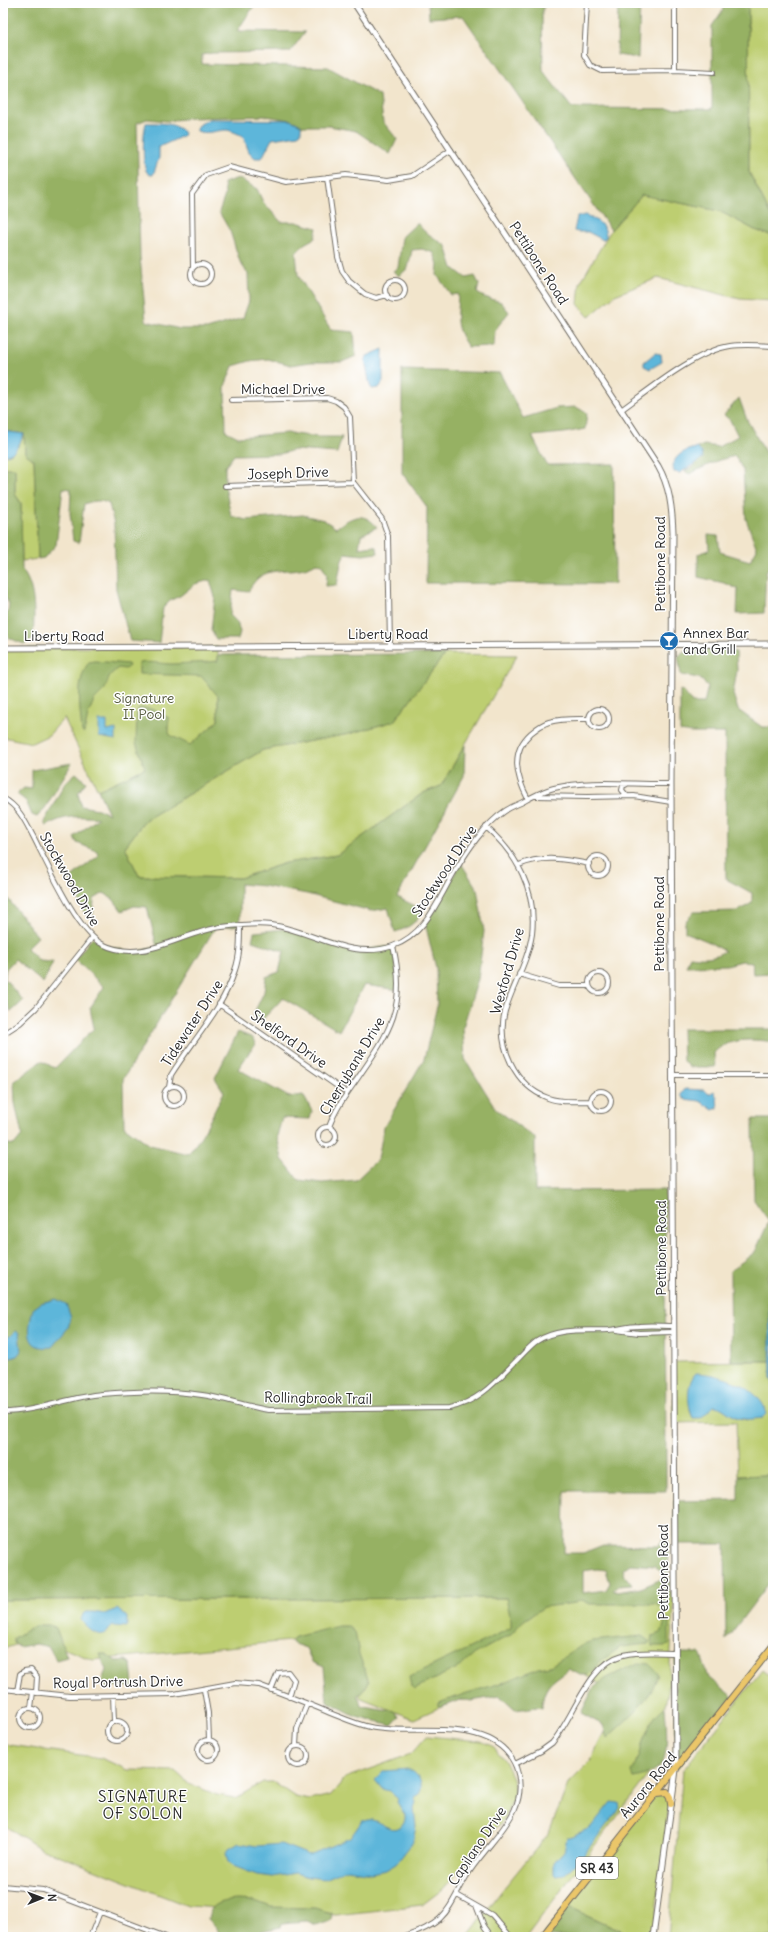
<svg xmlns="http://www.w3.org/2000/svg" width="776" height="1940" font-family="Delius,sans-serif">
  <rect width="100%" height="100%" fill="#fff"/>
  <filter id="ink" filterUnits="userSpaceOnUse"><feTurbulence type="fractalNoise" baseFrequency=".025" numOctaves="2"/><feDisplacementMap in="SourceGraphic" scale="8" xChannelSelector="R" yChannelSelector="G"/><feConvolveMatrix kernelMatrix="1 2 1 2 8 2 1 2 1" color-interpolation-filters="sRGB"/></filter>
  <filter id="wash" filterUnits="userSpaceOnUse"><feTurbulence type="fractalNoise" baseFrequency=".012" numOctaves="4" result="noise"/><feDisplacementMap in="SourceGraphic" scale="16" xChannelSelector="R" yChannelSelector="G"/><feGaussianBlur stdDeviation="0.9" result="paint"/><feColorMatrix in="noise" values="0 0 0 0 0 0 0 0 0 0 0 0 0 0 0 0 0 1.4 0 .05"/><feComposite in="paint" operator="in"/></filter>
  <g filter="url(#wash)">
    <rect width="100%" height="100%" fill="#f2e5cc"/>
    <path fill="#bdce71" stroke="#747c4e" fill-rule="evenodd" d="M748 3H773V220L749 172Z
      M642 195 719 211 755 230 773 236V301L740 299 658 278 615 295 589 317 578 304 580 283 611 230Z
      M24 434 25 453 34 460 38 559 22 561 21 503 15 494V469L3 468V455C15 456 20 443 24 434Z
      M218 647V721L185 750 98 790 64 718 49 735 32 743 3 737V648Z
      M445 654 517 655 441 786 423 793 337 855 286 863 240 878 139 876 125 847 145 820 263 750 349 734 394 721Z
      M771 1361V1379L773 1383V1470L767 1475 738 1476 736 1422 674 1423 673 1362ZM689 1388 747 1420 735 1417 719 1406H714L693 1418 690 1411Z
      M675 1593 668 1693 648 1775 526 1937H467L503 1889 549 1833 568 1784 590 1762 605 1730 609 1689 567 1665 473 1692 414 1719 359 1697 365 1684 330 1637 93 1660 37 1638 3 1649V1600L506 1598 583 1594Z
      M762 1670 773 1677V1937H668L683 1770Z
      M427 1736 481 1741 494 1747 505 1761 513 1778 514 1786 513 1799 504 1819 443 1889 422 1905 336 1915 188 1906 38 1847 3 1824V1744L101 1758 128 1770 175 1771 188 1783 217 1795 236 1798 263 1782H273L295 1797 310 1800 331 1795 345 1778 411 1754Z
      M661 1792 670 1797 653 1937H636L567 1906 653 1798Z"/>
    <path fill="#96b163" stroke="#606e47" fill-rule="evenodd" d="M3 3H256L237 31 305 32 290 52 212 53 202 55V64L328 67 380 96 383 122 397 139 390 154 356 131 329 126H303L291 120 266 116 191 118 166 121 147 119 137 123 140 257 146 321 180 329H207L243 318 249 301 248 274 240 262 230 231 219 212 225 195 224 183 238 178 257 189 263 202 281 222H296L317 228 315 238 304 244 296 253 298 275 331 330 354 332 356 356 342 362H311L291 365 268 359 250 361 233 366 225 386 226 431 238 437 287 433 318 437H342L337 453 294 450 280 454 234 455 225 467V486L231 516 246 520 303 515 324 520 336 528C351 517 363 510 377 527L361 535 359 548 374 546 377 548 378 553 363 555 345 553 341 563 337 585 326 586 327 574 322 565 316 563C298 575 272 565 257 579 253 583 250 588 248 592L233 590 230 615 237 622 240 632 238 639H216L211 630 215 597 210 580 195 584 180 596 171 600 163 608 159 643 130 641 116 589 114 524 109 504C100 499 93 501 84 504L79 543 73 541 70 513 71 489 63 488 56 545 44 558 38 559 34 460 25 453 24 434 3 431Z
      M428 3H545L542 13 543 71 572 108 712 109V26L723 10 722 3H748L749 172 773 220V236L755 230 719 211 642 195 611 230 463 16 429 18Z
      M618 3H640L638 58 617 55Z
      M417 223 424 231 446 246 453 268 466 278 475 276 479 284 477 293 484 297 501 302 509 312 495 330 494 346 468 347C453 325 457 319 458 294L451 295 437 275 438 264 434 253 422 249 412 250 408 268 399 276 393 271 398 268 402 237Z
      M402 370 500 373 523 418 557 408 576 407 587 413 585 429 564 433 532 436 547 465 614 464 615 584 426 583 427 507 402 473Z
      M739 398 747 420 773 466V560L766 572 764 613 737 614 738 589 724 583 698 577V554L709 550 708 535 718 536 720 552 750 561 757 549 746 519 743 470 735 456 719 460 689 474 685 471 694 466 702 453 697 448 704 445 718 447 738 436 730 420 724 415Z
      M3 468H15V494L21 503 22 570C37 589 34 617 33 639L24 644C6 637 3 637 3 617L8 612 9 604 5 597 3 572Z
      M703 646 736 652 737 670 733 694 738 710 762 727H773V973L753 974 752 962 742 961 727 965 686 966 690 956C704 958 713 958 725 951L707 941 685 932V922L694 912 738 911 752 903V893L726 879 725 733H691L680 731V690L684 692 692 703H704L708 686 699 678 681 675 678 656 691 648Z
      M445 654 394 721 349 734 263 750 145 820 125 847 139 876 240 878 286 863 337 855 423 793 441 786 465 745 464 776 397 897 423 910C416 923 409 928 395 932L388 908 371 911 307 894 264 886 240 884V925L215 928 123 1079 124 1126 150 1145 188 1154C204 1136 213 1113 224 1092L215 1078 238 1032 253 1038 255 1044 238 1069 289 1097 303 1095 312 1111 310 1119 282 1118 277 1136 282 1159 299 1180 322 1183 356 1180 378 1159 384 1127 424 1059 437 1006 436 968 425 923 461 863 477 889 484 931 478 979 463 1027 465 1059 496 1109 535 1138V1191L665 1190 666 1491H565L564 1553H583L603 1545 658 1546 665 1537H668L669 1572 662 1573 655 1566 630 1564 623 1569 625 1576 632 1585 618 1586 613 1590 617 1592 641 1588 664 1578H670L669 1612 655 1604H590L582 1600 575 1603 544 1607 523 1621 510 1635 475 1654 461 1666 414 1689 411 1686 409 1677 511 1628V1620L506 1598 3 1600V1360L17 1356 19 1333 16 1331 9 1337H3V1143L14 1145 22 1135 15 1103 14 1082 41 1061 55 1068 94 1028 90 1008 104 987 75 959 92 938 103 945 133 952 157 947 147 907 134 906 122 911 113 899 104 893 94 899 93 915 85 914 70 878 98 856 97 851 77 843 74 837 98 818C77 816 65 815 46 826L44 822 65 783 76 773 86 782 78 793 81 806 98 809 109 814 98 790 145 768 136 743 137 712 139 708 151 709 169 718 168 729 170 735 190 745 218 721V696L201 676 139 674V663C151 661 162 664 173 664 188 663 203 663 218 661V655ZM597 1569 606 1570 610 1583 606 1590 583 1593V1571Z
      M95 661 128 664 129 666 125 669 118 668 110 675 105 689 94 700 88 715 84 733 82 732C80 710 75 681 89 662Z
      M72 763 45 808 37 817 32 815 26 801 17 794 24 788 32 789V770Z
      M3 889 5 895 38 937 27 948 39 961 53 962 43 983 15 959 6 969 5 979 23 1001 11 1012 3 994Z
      M286 929 356 950 393 946 399 990 364 985 339 1031 283 998 260 1022 253 1015 264 992 266 977 279 972 284 951 252 941 254 932Z
      M773 1029V1042C755 1039 727 1037 714 1053L715 1067H689L683 1061 682 1029Z
      M753 1119H773V1266L768 1276 771 1361H731L730 1271 755 1252 769 1221 754 1200Z
      M773 1470V1578L726 1640 725 1544H675L674 1501 738 1500V1476L767 1475Z
      M665 1617 669 1619V1644L664 1646H653L651 1640 652 1636 661 1633 664 1625Z
      M40 1625H49L56 1628 67 1657 56 1660 49 1647 36 1644 19 1647 14 1643V1638L30 1628Z
      M338 1626H348L355 1632 359 1654 369 1682 363 1691 357 1696 363 1706 395 1711 399 1717 392 1725 356 1716 327 1701 324 1667 312 1662 306 1648 291 1643 295 1637Z
      M642 1636 650 1642 648 1644 621 1647 602 1660 588 1675H580L569 1669C552 1682 543 1685 542 1708L537 1707 515 1710 500 1696 471 1701 462 1699 439 1708V1703L467 1693 505 1682 538 1668 550 1666 584 1644 592 1641Z
      M675 1653H700L709 1678 733 1697 676 1770Z
      M100 1654H106L116 1661 126 1660 131 1663 133 1687 118 1686 107 1688 102 1680 106 1670Z
      M638 1663 649 1664 658 1673C653 1699 625 1721 607 1738L603 1725 581 1713 594 1687 607 1678Z
      M665 1707C666 1721 670 1756 660 1766 653 1773 643 1776 634 1778L632 1772C641 1753 646 1719 665 1707Z
      M237 1900 255 1901 271 1907 315 1908 331 1913 332 1920 316 1925 307 1921 282 1923 281 1927 261 1931 260 1937H220L217 1928 208 1919C210 1903 223 1901 237 1900Z
      M567 1906 636 1937H542Z"/>
    <path fill="#5db6da" stroke="#447082" d="M209 119 291 120 301 125V133L298 135 272 139 262 158H255L249 152 243 136C238 134 233 131 227 130 217 130 207 135 197 131V126Z
      M146 123C158 123 177 122 184 133L183 136 159 147V158L153 175C150 175 147 174 146 170 142 161 143 133 146 123Z
      M585 215C594 218 607 225 606 237L603 240 588 232H578L574 231 577 217Z
      M383 349V382L379 388 372 389 370 386 365 360 367 356Z
      M655 353 661 354 662 362 650 369 644 366V362Z
      M3 431 24 434C20 443 15 456 3 455Z
      M697 448 702 453 703 458 680 473 674 472C669 458 685 449 697 448Z
      M99 721H107V731L116 729V740L99 737Z
      M685 1089 704 1090 709 1094 714 1091 717 1098 718 1108 713 1110 700 1101 684 1099 681 1095Z
      M56 1299 66 1304 71 1318 68 1328 52 1347C24 1351 28 1329 33 1309L41 1303Z
      M770 1301 773 1303V1383L771 1379 769 1305Z
      M16 1331 19 1333 21 1351 17 1356 3 1360V1337H9Z
      M696 1373C722 1374 760 1387 767 1414L763 1418C753 1419 743 1421 734 1416 727 1413 722 1406 714 1406L701 1418H693C687 1405 686 1383 696 1373Z
      M117 1609 127 1617V1627L113 1626C110 1628 107 1633 103 1634 95 1637 85 1625 81 1620L83 1614 87 1612H95L104 1614Z
      M408 1769C418 1773 425 1784 419 1795L414 1798 416 1802 414 1809 416 1826 413 1842 396 1864 386 1870 371 1873 347 1869 324 1879 309 1877 295 1873 273 1877 257 1875 233 1866 228 1862 226 1853 229 1849 239 1843 257 1846 281 1844 309 1855 350 1838 362 1821C365 1821 369 1819 372 1820 384 1823 396 1838 405 1820V1815L397 1802 398 1799 389 1791 382 1789 375 1780 384 1771Z
      M611 1802 619 1803 620 1808 581 1858 564 1875 556 1876 554 1874V1862L564 1851 567 1838 590 1828Z"/>
  </g>
  <g filter="url(#ink)">
    <g fill="none" stroke-linecap="round" stroke-linejoin="round">
      <defs>
        <path id="minor" d="M587 3 584 55 590 65 602 71 675 70 714 72
          M675 70V3
          M327 177 338 257 342 271 349 281 365 294 376 298 387 295
          M191 274a10 10 0 1 1 20 0a10 10 0 1 1-20 0Z
          M193 268 192 194 206 175 229 167 286 182 346 175 389 180 412 176 451 150
          M385 290a10 10 0 1 1 20 0a10 10 0 1 1-20 0Z
          M231 400 327 398 336 401 344 407 350 417 353 482 382 519 388 536 390 646
          M621 410C649 390 696 351 730 346 744 344 758 345 773 346
          M225 486 353 482
          M589 719a10 10 0 1 1 20 0a10 10 0 1 1-20 0Z
          M627 784 623 786 622 790 627 796
          M536 796 587 797 634 796 671 802
          M3 798C19 807 25 821 33 836 47 863 77 931 102 944 143 965 181 932 222 927 238 925 255 923 272 925 313 931 350 961 393 946 427 934 438 899 455 871 468 850 484 825 505 811 512 806 520 804 528 799 536 795 545 790 554 788 592 779 632 785 671 784
          M528 799C516 776 510 752 531 733 537 728 542 724 549 722 562 718 576 719 589 719
          M486 827C517 854 537 891 532 934 528 961 513 985 505 1011 496 1045 515 1086 548 1098 561 1103 577 1101 591 1101
          M588 866a10 10 0 1 1 20 0a10 10 0 1 1-20 0Z
          M519 865C542 855 565 859 589 864
          M589 983a10 10 0 1 1 20 0a10 10 0 1 1-20 0Z
          M519 974 559 986H589
          M219 1004 347 1093
          M3 1034 20 1023 36 1008 92 938
          M672 1075H773
          M164 1096a10 10 0 1 1 20 0a10 10 0 1 1-20 0Z
          M169 1087 171 1075C192 1041 223 1009 235 970 240 956 240 940 240 925
          M591 1101a10 10 0 1 1 20 0a10 10 0 1 1-20 0Z
          M318 1136a9 9 0 1 1 18 0a9 9 0 1 1-18 0Z
          M329 1127C335 1110 345 1096 355 1082 389 1033 408 1008 393 946
          M616 1330 639 1333 673 1332
          M3 1412C37 1412 68 1397 102 1394 134 1391 170 1390 202 1395 224 1398 245 1406 268 1410L449 1408C480 1402 498 1379 519 1358 525 1352 531 1345 537 1341 559 1327 585 1331 609 1330 619 1329 629 1326 639 1326 651 1325 662 1326 673 1326
          M3 1689 70 1696 174 1694 235 1683 259 1685C283 1694 307 1703 330 1713 343 1718 356 1724 370 1727 414 1737 494 1713 516 1767 528 1799 509 1822 490 1845 482 1855 473 1865 466 1877 446 1913 446 1923 404 1937
          M204 1690 208 1713 209 1740
          M271 1690 278 1673 288 1672 294 1680 289 1697
          M17 1691 20 1674 24 1671 31 1670 37 1677 36 1693
          M113 1695 114 1722
          M31 1708 33 1692
          M20 1718a10 10 0 1 1 20 0a10 10 0 1 1-20 0Z
          M107 1731a10 10 0 1 1 20 0a10 10 0 1 1-20 0Z
          M198 1750a10 10 0 1 1 20 0a10 10 0 1 1-20 0Z
          M288 1756a10 10 0 1 1 20 0a10 10 0 1 1-20 0Z
          M296 1746 297 1729 307 1704
          M515 1764 541 1751 552 1743C574 1717 588 1664 623 1655 640 1651 659 1653 675 1653
          M3 1886 43 1890 166 1937
          M457 1895 492 1915 511 1937
          M477 1908 484 1926 492 1937
          M90 1937 100 1912"/>
        <path id="tertiary" d="M354 3 658 466C670 487 672 508 673 532L671 784 676 1770 653 1937
          M3 648 773 644"/>
        <path id="primary" d="M657 1793 667 1792 670 1797 671 1804
          M542 1937 773 1646"/>
      </defs>
      <use href="#minor" stroke="#716c63" stroke-width="6"/>
      <use href="#tertiary" stroke="#716c63" stroke-width="7"/>
      <use href="#primary" stroke="#716c63" stroke-width="8"/>
      <use href="#minor" stroke="#fff" stroke-width="4"/>
      <use href="#tertiary" stroke="#fff" stroke-width="5"/>
      <use href="#primary" stroke="#ebc669" stroke-width="6"/>
    </g>
  </g>
  <defs>
    <symbol id="bar-disc" viewBox="-11 -11 22 22"><circle r="9.5" fill="#1f6fb2" stroke="#fff"/><path d="M-6-5H6L.8 .8V4.5H3.5V6h-7V4.5H-.8V.8Z" fill="#fff"/></symbol>
  </defs>
  <g fill-rule="evenodd">
    <use href="#bar-disc" x="658" y="630" width="22" height="22"/>
  </g>
  <g text-anchor="middle" dominant-baseline="central" stroke-width="3" stroke-linejoin="round" paint-order="stroke">
    <rect fill="#fff" stroke="#6b6b6b" stroke-width="1" x="576" y="1857" width="42" height="22" rx="3"/>
    <g font-size="13" font-weight="bold" fill="#2b2b2b">
      <text x="597" y="1868">SR 43</text>
    </g>
    <g font-size="14" fill="#2b2b2b" stroke="#fff">
      <text transform="translate(539 263) rotate(57)">Pettibone Road</text>
      <text x="283" y="389">Michael Drive</text>
      <text transform="translate(288 473) rotate(-2)">Joseph Drive</text>
      <text transform="translate(660 564) rotate(-90)">Pettibone Road</text>
      <text x="388" y="634">Liberty Road</text>
      <text x="64" y="636">Liberty Road</text>
      <text transform="translate(444 871) rotate(-57)">Stockwood Drive</text>
      <text transform="translate(70 879) rotate(60)">Stockwood Drive</text>
      <text transform="translate(659 924) rotate(-90)">Pettibone Road</text>
      <text transform="translate(507 971) rotate(-74)">Wexford Drive</text>
      <text transform="translate(192 1023) rotate(-57)">Tidewater Drive</text>
      <text transform="translate(289 1039) rotate(35)">Shelford Drive</text>
      <text transform="translate(352 1066) rotate(-59)">Cherrybank Drive</text>
      <text transform="translate(661 1248) rotate(-90)">Pettibone Road</text>
      <text transform="translate(318 1398) rotate(1)">Rollingbrook Trail</text>
      <text transform="translate(663 1572) rotate(-90)">Pettibone Road</text>
      <text transform="translate(118 1682) rotate(-1)">Royal Portrush Drive</text>
      <text transform="translate(648 1785) rotate(-51)">Aurora Road</text>
      <text transform="translate(477 1846) rotate(-56)">Capilano Drive</text>
    </g>
    <g font-size="14" fill="#2b2b2b" stroke="#fff" text-anchor="start">
      <text x="683" y="633">Annex Bar<tspan x="683" dy="16">and Grill</tspan></text>
    </g>
    <g font-size="14" fill="#575c40" stroke="#fff">
      <text x="144" y="698">Signature<tspan x="144" dy="16">II Pool</tspan></text>
    </g>
    <g font-size="15" letter-spacing="1" fill="#2b2b2b" stroke="#fff">
      <text x="143" y="1796">SIGNATURE<tspan x="143" dy="17">OF SOLON</tspan></text>
    </g>
  </g>
  <rect width="776" height="1940" fill="none" stroke="#fff" stroke-width="16"/>
  <g transform="translate(42 1898) rotate(89)" stroke="#ffffff" stroke-width="3" paint-order="stroke">
  <path d="M0-3L7 15L0 10L-7 15Z" fill="#2b2b2b"/>
  <text y="-6" font-size="11" font-weight="bold" text-anchor="middle" fill="#2b2b2b">N</text>
  </g>
</svg>
